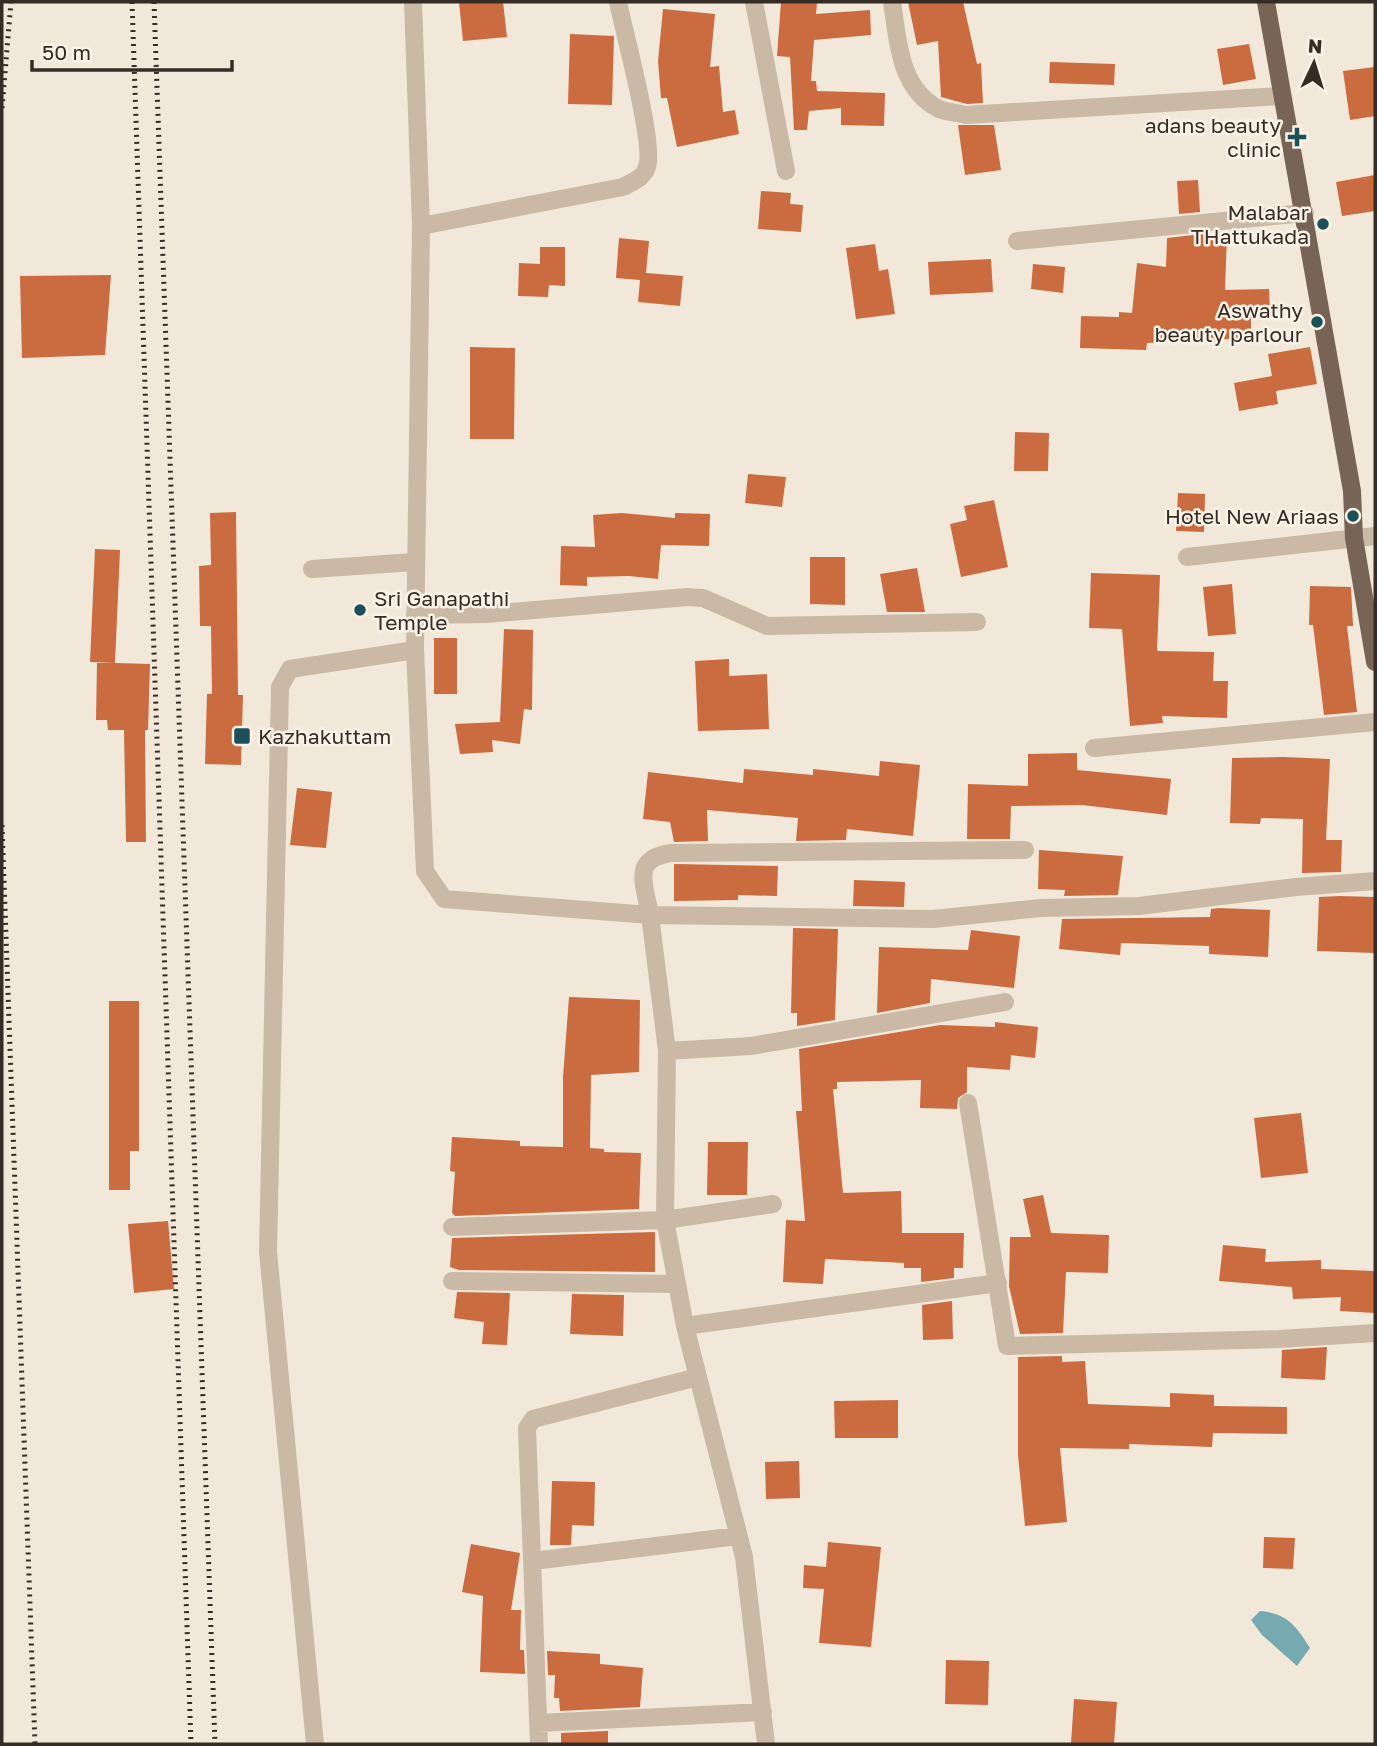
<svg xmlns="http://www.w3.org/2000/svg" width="1377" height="1746" font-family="'Golos Text',sans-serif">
  <rect width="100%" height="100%" fill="#f2e8d9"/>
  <path fill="#77aab0" d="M1260 1611C1287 1613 1296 1626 1310 1648L1297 1666 1262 1635 1251 1620Z"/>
  <path fill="#ca6b40" d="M459 2H503L507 37 463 41Z
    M781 2 817 3 816 14 870 10 871 35 814 40 811 81H816L817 91 885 93 884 126 841 125V108L809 111 807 130H794L790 57 777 56Z
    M908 2H963L977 64 981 63 983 103 967 104 941 97 938 41 917 45Z
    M663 9 715 14 710 67 719 66 723 112 735 110 739 134 677 147 667 98H661L658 61Z
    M570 34 614 36 612 105 568 104Z
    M1249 44 1256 79 1223 85 1217 49Z
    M1050 62 1115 64 1114 85 1049 83Z
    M1375 67V116L1350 120 1343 71Z
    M958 125H994L1001 170 965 175Z
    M1375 175V211L1342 216 1336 182Z
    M1198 180 1200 212 1179 214 1177 181Z
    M761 191 791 193 790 204 803 205 801 232 758 229Z
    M1202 234 1227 235 1225 290 1269 289 1270 313 1251 314V338L1147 343 1146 350 1080 348 1081 316 1119 317V312L1132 313 1137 263 1166 267 1167 238Z
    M619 238 649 241 646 273 683 276 680 306 638 302 640 280 616 278Z
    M875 244 879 271 888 269 895 314 856 319 846 248Z
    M540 247H565V286L549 285 548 297 518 296 519 263 540 264Z
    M991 259 993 292 930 295 928 262Z
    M1033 264 1065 267 1063 293 1031 289Z
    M111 275 105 355 22 358 20 276Z
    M470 347 515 348 514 439H470Z
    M1310 347 1317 384 1276 391 1278 404 1239 411 1234 383 1272 376 1268 354Z
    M1015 432 1049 433 1048 471H1014Z
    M748 474 786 477 782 507 745 503Z
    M1178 493 1205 494 1204 532 1176 531Z
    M994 500 1008 567 961 577 950 524 967 520 964 506Z
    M236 512 238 695H243L241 765 205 764 207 694H212L211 626H200L199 566 211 565 210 513Z
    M622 513 675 518V513L710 514 709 546 661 545 658 579 629 576 587 577V586L560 585 561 546 595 547 593 515Z
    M95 549 120 550 115 663 150 664 148 730H145L146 842H126L124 730H108L107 720H96L97 663H115L90 662Z
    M810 557H845V605L810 604Z
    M917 568 925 612H887L880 574Z
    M1091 573 1160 575 1157 651 1214 652 1213 681H1228L1227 718 1162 716 1163 723 1130 726 1122 629 1089 628Z
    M1232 584 1236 634 1208 636 1203 587Z
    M1310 586 1351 587 1353 626H1347L1357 712 1324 715 1313 625H1309Z
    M504 629 533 630 532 710 524 709 520 744 492 740 493 752 460 754 455 724 500 722Z
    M434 638H457V694H434Z
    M729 659V676L767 674 769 729 698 731 695 661Z
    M1077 753V770L1171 779 1167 815 1082 805 1011 806 1010 839H967L968 784 1028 786V754Z
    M1284 757 1330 759 1326 840H1342L1341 872 1302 873 1303 819 1261 818 1260 824 1230 823 1232 758Z
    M880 761 920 765 913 836 847 829 846 840 796 841 798 818 707 810 708 841 674 842 670 822 643 819 648 772 743 783 744 769 813 775V769L879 776Z
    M297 788 332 792 326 848 290 845Z
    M1039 850 1123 856 1118 895 1064 896 1065 890 1038 889Z
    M674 864 778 866 777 896 738 895V900L674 901Z
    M854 880 905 882 904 907 853 906Z
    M1340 896 1375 897V953L1317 951 1319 897Z
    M1219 908 1270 910 1268 957 1209 954V946L1121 943 1120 955 1059 949 1062 919 1210 917 1211 909Z
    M793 928 838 929 835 1020 797 1026V1013H791Z
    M971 930 1020 936 1014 988 931 979 930 1003 877 1013 879 947 968 950Z
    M569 997 640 1000 639 1072 591 1075 590 1148 604 1149V1152L641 1153 639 1209 455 1216 452 1213 455 1172 450 1171 452 1137 520 1141V1146L563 1147V1077Z
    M109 1001H139V1151H130V1190H109Z
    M995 1022 1038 1027 1035 1058 1011 1055 1010 1070 967 1067V1092L958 1098 957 1109 920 1108 921 1080 837 1082V1089H833L843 1193 901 1191 902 1233H964L963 1268H954V1278L921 1282V1268H904V1263L825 1259 823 1284 783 1282 786 1220 805 1221 796 1111H802L799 1049 940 1025 995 1027Z
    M1301 1113 1308 1173 1261 1178 1254 1118Z
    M708 1142H748L747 1195H707Z
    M1043 1195 1051 1233 1109 1235 1108 1273 1066 1272 1063 1333 1020 1334 1009 1286 1010 1237H1031L1023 1199Z
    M168 1221 174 1289 134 1293 128 1224Z
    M655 1232V1272L459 1270 450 1267 452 1238Z
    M1223 1245 1266 1249 1265 1262 1321 1260V1269L1375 1271V1313L1340 1311 1341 1297 1293 1299 1292 1287 1219 1281Z
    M457 1292 510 1293 507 1345 482 1344 484 1322 454 1318Z
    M572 1294 624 1295 623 1336 570 1334Z
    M952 1301 953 1339 923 1340 922 1305Z
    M1327 1347 1325 1380 1281 1378 1282 1350Z
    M1062 1356V1362L1085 1361 1088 1404 1170 1407V1393L1214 1395V1406L1287 1407V1434L1213 1433 1212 1447 1129 1444V1449L1060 1448 1067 1522 1025 1526 1018 1455V1357Z
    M898 1400V1438H835L834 1401Z
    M799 1461 800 1498 766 1499 765 1462Z
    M552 1481 595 1482 594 1526 572 1525 571 1545H550Z
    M1264 1537 1295 1538 1293 1569 1263 1568Z
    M828 1542 881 1547 871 1647 819 1643 824 1589 803 1588 804 1565 826 1567Z
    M471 1544 520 1553 511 1610H521L520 1650H524L525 1674 480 1672 483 1596 462 1592Z
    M547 1651 600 1654V1664L643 1668 640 1707 560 1711 559 1698H554L555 1675H548Z
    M946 1660 989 1661 988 1705 945 1704Z
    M1074 1699 1117 1702 1114 1744 1071 1743Z
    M608 1731V1744H561V1733Z"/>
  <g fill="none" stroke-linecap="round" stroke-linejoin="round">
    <path stroke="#cab9a5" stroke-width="18" d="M413 2 421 226 415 650 425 871 444 899 650 915 667 1051 665 1220 685 1326 744 1557 766 1744
      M754 2 786 171
      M892 2C898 40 899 89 939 109 947 112 958 113 966 115L1282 96
      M421 226 623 187C632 182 644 178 647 167 655 145 624 32 618 2
      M1017 241 1305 213
      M1187 557 1375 536
      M312 569 414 562
      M415 615 487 614 687 597 703 598 767 626 977 622
      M1094 748 1375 722
      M1025 850 672 853C630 858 645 885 650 915L933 919 1041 908 1139 906 1296 887 1375 881
      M667 1051 751 1046 1005 1002
      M968 1103 1007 1346 1279 1339 1375 1333
      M452 1227 665 1220 773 1204
      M452 1281 675 1284
      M685 1326 998 1283
      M533 1561 738 1536
      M538 1723 763 1712
      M315 1744 268 1252 280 687 290 669 415 650
      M539 1744 527 1428 533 1419 698 1377"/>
    <path stroke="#786457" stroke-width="18" d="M1266 2 1352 491 1354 538 1375 662"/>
    <path stroke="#362c26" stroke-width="5" stroke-dasharray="2 5" stroke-linecap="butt" d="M132 2 191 1744
      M154 2 215 1744
      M2 108 11 2
      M2 825 35 1744"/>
  </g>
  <g fill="#1b5058" stroke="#faf2e6" stroke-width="2.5">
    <path d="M1293.5 126.5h7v7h7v7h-7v7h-7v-7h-7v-7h7z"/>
    <circle cx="1323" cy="224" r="7"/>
    <circle cx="1317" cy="322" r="7"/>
    <circle cx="1353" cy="516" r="7"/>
    <circle cx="360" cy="610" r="7"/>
    <rect x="233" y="727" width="18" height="18" rx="3.5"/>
  </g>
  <g text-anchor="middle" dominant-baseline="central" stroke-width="5" stroke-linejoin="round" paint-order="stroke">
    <g font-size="21" fill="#362c26" stroke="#faf2e6" text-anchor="end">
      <text x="1281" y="125">adans beauty<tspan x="1281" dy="24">clinic</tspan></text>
      <text x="1309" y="212">Malabar<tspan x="1309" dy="24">THattukada</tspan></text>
      <text x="1303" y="310">Aswathy<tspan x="1303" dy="24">beauty parlour</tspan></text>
      <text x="1339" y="516">Hotel New Ariaas</text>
      <text x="374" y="598" text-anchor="start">Sri Ganapathi<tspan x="374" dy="24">Temple</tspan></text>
      <text x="258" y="736" text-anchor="start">Kazhakuttam</text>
    </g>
  </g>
  <rect width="1377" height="1746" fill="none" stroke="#362c26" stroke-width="7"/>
  <g transform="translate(1314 63) rotate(4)" stroke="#faf2e6" stroke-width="5" paint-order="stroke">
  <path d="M0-5L12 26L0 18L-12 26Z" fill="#362c26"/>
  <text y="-10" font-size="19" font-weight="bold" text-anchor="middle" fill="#362c26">N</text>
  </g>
  <path d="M32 60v10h200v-10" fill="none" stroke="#362c26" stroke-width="3.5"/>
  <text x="42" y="60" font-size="21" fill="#362c26" stroke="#faf2e6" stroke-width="5" paint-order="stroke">50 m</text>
</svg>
